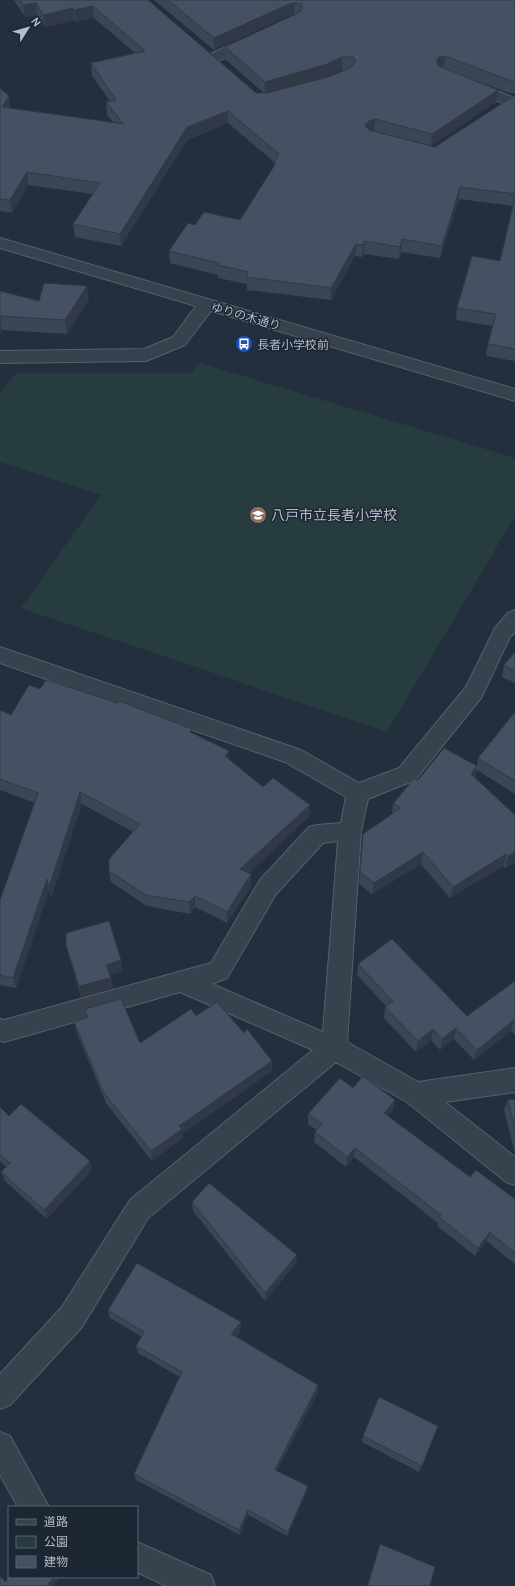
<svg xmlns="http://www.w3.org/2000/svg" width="515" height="1586" font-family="Cabin,'Noto Sans JP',sans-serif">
  <rect width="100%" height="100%" fill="#242f3e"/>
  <path fill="#263c3f" d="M200 363 515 458V516L387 732 21 608 101 495 0 462V393L16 373H191Z"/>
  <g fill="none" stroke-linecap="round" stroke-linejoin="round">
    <defs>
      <path id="minor" d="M251 36 256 37 258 40 256 43 218 61 213 62 208 61 206 58 208 55Z
        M469 80 515 98V104L510 105 505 104 464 87 462 84 464 81Z
        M0 238 515 389V401L211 311 185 345 146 361 0 363V351L144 349 173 337 196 306 0 248Z
        M515 610V632L510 637 481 698 415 780 368 799 361 831 347 1042 418 1082 515 1068V1092L445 1102 515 1157V1185L506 1182 407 1102 336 1062 148 1218 82 1327 10 1405 0 1409V1374L62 1307 130 1200 313 1050 180 992 4 1042 0 1041V1019L4 1020 211 963 260 880 309 827 317 825 341 823 346 797 285 762 0 663V647L301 750 359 783 399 768 466 687 495 628 508 613ZM338 841 323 1032 212 984 227 978 276 894 323 843Z
        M0 1432 10 1436 49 1507H18L0 1475Z
        M137 1542 211 1575 215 1586H166L137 1572Z"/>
    </defs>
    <use href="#minor" stroke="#565f6c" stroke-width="2"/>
    <use href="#minor" fill="#38414e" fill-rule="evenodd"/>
  </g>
  <path fill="#3b4654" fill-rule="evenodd" d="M14 0H148L256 93H264L225 59V47L295 15 288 16 214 50 154 0H515V93H509L456 73 498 90 496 102 431 146 435 147 515 95V361L486 356 488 344 493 326 456 320 457 308 500 261 513 206 459 199 440 258 401 252 399 259 364 254 362 257 355 256 331 300 247 290V284L218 278V275L170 263 169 251 195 225 240 220 274 167V162L228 123 187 140 121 246 75 237 73 224 93 194 28 185 12 213 0 211V88L9 96 10 109 114 123 107 115 106 102 110 101 92 76 91 63 135 53 94 18 76 22 74 20 45 27 37 15 25 17ZM342 70H346L328 77 291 87 326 77Z
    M0 291 39 301 89 299 67 334 2 330 0 333Z
    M515 652V683L502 677 504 665Z
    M40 689 192 733 229 759 263 787 309 817 249 873 251 886 227 923 195 907 190 914 147 906 111 882 109 871 133 832 82 804 51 898 49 890 16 988 0 985V900L35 803 0 790V710L11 715Z
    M515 712V794L477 770 475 778 515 815V862L505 868 503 866 450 898 421 864 372 894 359 884 363 834 392 814 393 804 418 780 477 765 478 758Z
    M66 945 123 971 110 975 111 978 113 988 81 997 69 956Z
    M358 964 467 1016 515 981V1035L511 1031 474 1060 454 1039 440 1050 431 1040 416 1052 384 1018 385 1007 386 1006 357 975Z
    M85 1009 140 1043 196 1016 244 1033 272 1061V1071L182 1134 183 1138 152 1161 106 1103 77 1033 74 1022 87 1017Z
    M353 1088 395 1100 393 1110 388 1116 470 1177 515 1199V1264L487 1241 475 1256 437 1226 438 1223 354 1157 346 1167 314 1142 315 1132 316 1130 308 1124V1114Z
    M515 1099V1154L504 1109 508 1100Z
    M0 1107 9 1116 92 1170 47 1219 5 1181 1 1172 6 1167 0 1161Z
    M192 1202 297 1255 296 1263 265 1301 193 1211Z
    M108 1310 241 1322V1330L236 1336 318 1385V1392L277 1471 307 1492 287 1536 248 1515 240 1535 136 1480 134 1474 180 1377 138 1353 136 1346 142 1337 110 1318Z
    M438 1426 419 1472 362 1442 363 1436Z
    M380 1544 430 1586H367Z"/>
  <path fill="#303945" d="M36 3 37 15 25 17 23 5Z
    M295 3 294 15 288 16 214 50V38L289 4Z
    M93 6 94 18 76 22 74 10Z
    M73 8 74 20 45 27 43 15Z
    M445 56 444 69 438 70 436 61 439 57Z
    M342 57V70L326 77 265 94V82Z
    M498 90 496 102 431 146 432 134Z
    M9 96 10 108 3 120 2 107Z
    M228 111V123L187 140 121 246 120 234 187 127Z
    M375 119 374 132 368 134 365 126 369 121Z
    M27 172 28 185 12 213 10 200Z
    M460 187 459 199 440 258 442 246Z
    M402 239 401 252 399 259 400 247Z
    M364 241V254L362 257 363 245Z
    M356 244 355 256 331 300V288Z
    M87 286 89 299 67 334 65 320Z
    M0 317 2 330 0 333Z
    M229 751V763L225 756Z
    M477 766 475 778 471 774Z
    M80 792 82 804 51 898 49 887Z
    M310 805 309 817 241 880 240 869Z
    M423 852 421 864 372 894 374 883Z
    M515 852V862L505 868 508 856Z
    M506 854 503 866 450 898 453 887Z
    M251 874V886L227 923V912Z
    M47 879 49 890 16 988 13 978Z
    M195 896V907L190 914 189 902Z
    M121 960 123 971 107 976 106 965Z
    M111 978 113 988 81 997 79 986Z
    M514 1020 511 1031 474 1060 477 1050Z
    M456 1028 454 1039 440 1050 442 1039Z
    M433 1029 431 1040 416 1052 418 1041Z
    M272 1061V1071L182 1134 183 1138 152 1161 151 1151 179 1126Z
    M395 1100 393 1110 383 1122 384 1113Z
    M355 1148 354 1157 346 1167 347 1157Z
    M90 1161 92 1170 47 1219 44 1210Z
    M490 1232 487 1241 475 1256 478 1248Z
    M297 1255 296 1263 265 1301V1293Z
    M241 1322V1330L232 1341 231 1334Z
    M318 1385V1392L275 1475V1470Z
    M308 1486 307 1492 287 1536 288 1532Z
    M248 1510V1515L240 1535 239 1530Z
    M54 1577H60L53 1586H47Z"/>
  <path fill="#455162" stroke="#303945" d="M20 0H148L256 93H267L328 77 350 68 356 61 353 57H342L327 64 265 82 225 47 300 12 303 9 301 4 295 3 289 4 214 38 168 0H515V81H511L445 56 439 57 436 61 439 66 498 90 432 134 375 119 369 121 365 126 369 130 435 147 515 95V194L460 187 442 246 402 239 400 247 364 241 363 245 356 244 331 288 247 277 248 272 218 265 219 263 169 251 188 223 195 225 204 212 240 220 276 163H274L279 154 228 111 187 127 120 234 73 224 100 183 27 172 10 200 0 199V88L9 96 2 107 124 124 106 102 116 100 91 63 145 51 93 6 74 10 73 8 43 15 36 3 23 5Z
    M515 197V349L488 344 496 314 457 308 472 256 500 261Z
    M44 283 87 286 65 320 0 316V291L39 301Z
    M515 652V671L504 665Z
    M46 680 118 703 119 701 192 729 190 732 229 751 225 756 263 787 273 778 310 805 240 869 251 874 227 912 195 896 189 902 146 895 109 871V859L140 824 80 792 49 887 47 879 13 978 0 975V900L38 793 0 779V710L11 715 29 685 40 689Z
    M515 712V781L478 758Z
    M444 748 477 766 471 774 515 815V852L508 856 506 854 453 887 423 852 374 883 360 872 363 834 401 808 393 804 414 778 418 780Z
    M109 921 121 960 106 965 111 978 79 986 66 945V933Z
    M392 939 467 1016 515 981V1021L514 1020 477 1050 456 1028 442 1039 433 1029 418 1041 385 1007 393 1001 358 964Z
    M121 999 140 1043 191 1009 196 1016 217 1002 244 1033 247 1029 272 1061 179 1126 182 1129 151 1151 104 1093 74 1022 88 1017 85 1009Z
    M363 1076 395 1100 384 1113 470 1177 476 1170 515 1199V1253L490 1232 478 1248 439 1217 441 1215 355 1148 347 1157 315 1132 322 1124 308 1114 340 1078 353 1088Z
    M515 1099V1131L508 1100Z
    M21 1104 90 1161 44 1210 1 1172 10 1163 0 1155V1107L9 1116Z
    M209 1183 297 1255 265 1293 192 1202Z
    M137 1263 241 1322 231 1334 318 1385 275 1470 308 1486 288 1532 248 1510 239 1530 134 1474 182 1372 136 1346 144 1332 108 1310Z
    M379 1397 438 1426 422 1466 363 1436Z
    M380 1544 435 1567 430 1586H368Z
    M0 1576 5 1582 9 1577H54L47 1586H0Z"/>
  <defs>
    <symbol id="bus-disc" viewBox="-11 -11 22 22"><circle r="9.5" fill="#1a4fb4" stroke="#1d2633"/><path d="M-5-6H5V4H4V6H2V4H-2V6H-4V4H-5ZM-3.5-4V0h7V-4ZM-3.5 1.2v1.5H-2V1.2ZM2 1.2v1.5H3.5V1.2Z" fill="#fff"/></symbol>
    <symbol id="school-disc" viewBox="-11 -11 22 22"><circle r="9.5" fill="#8d6e63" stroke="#1d2633"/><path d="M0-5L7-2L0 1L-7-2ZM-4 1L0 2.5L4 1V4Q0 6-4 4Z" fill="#fff"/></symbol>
  </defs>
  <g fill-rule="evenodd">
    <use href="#bus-disc" x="234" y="334" width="20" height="20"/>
    <use href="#school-disc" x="248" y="505" width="20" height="20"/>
  </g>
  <g text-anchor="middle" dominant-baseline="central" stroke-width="3" stroke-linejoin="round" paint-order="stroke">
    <g font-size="12" fill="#b4bcc9" stroke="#1d2633">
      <text transform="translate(246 316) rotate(16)">ゆりの木通り</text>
    </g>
    <g font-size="12" fill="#b4bcc9" stroke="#1d2633" text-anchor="start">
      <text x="257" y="344">長者小学校前</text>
    </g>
    <g font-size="14" fill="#b4bcc9" stroke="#1d2633" text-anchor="start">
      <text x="271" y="515">八戸市立長者小学校</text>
    </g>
  </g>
  <rect x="8" y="1506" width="130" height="72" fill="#1d2633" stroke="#59626f"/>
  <rect x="16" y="1519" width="20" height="6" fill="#38414e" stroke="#59626f"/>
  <text x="44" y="1526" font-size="12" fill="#b4bcc9">道路</text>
  <rect x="16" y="1536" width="20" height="12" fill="#263c3f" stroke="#59626f"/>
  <text x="44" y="1546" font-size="12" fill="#b4bcc9">公園</text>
  <rect x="16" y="1556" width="20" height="12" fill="#455162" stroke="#59626f"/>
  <text x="44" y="1566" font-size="12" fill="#b4bcc9">建物</text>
  <g transform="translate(28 28) rotate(53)" stroke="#1d2633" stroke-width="3" paint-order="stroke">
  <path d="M0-3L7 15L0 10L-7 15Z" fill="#b4bcc9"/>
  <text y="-6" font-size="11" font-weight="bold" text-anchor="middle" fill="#b4bcc9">N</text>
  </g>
</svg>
